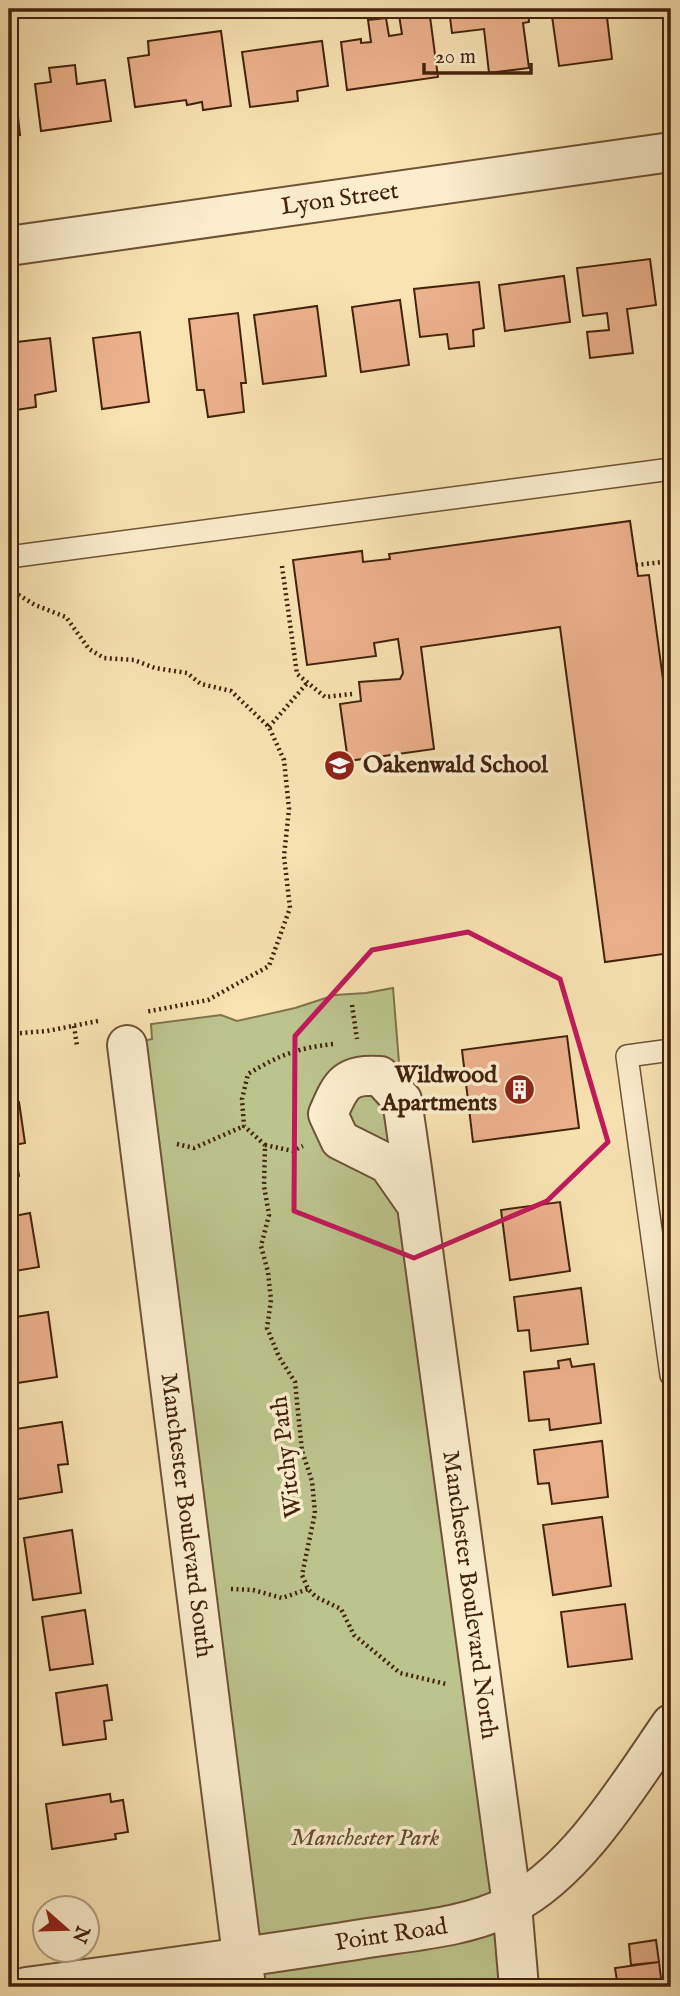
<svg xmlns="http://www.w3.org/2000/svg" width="680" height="1996" font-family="'IM FELL English',serif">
  <rect width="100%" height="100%" fill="#f9e3b3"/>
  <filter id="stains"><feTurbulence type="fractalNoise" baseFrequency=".00286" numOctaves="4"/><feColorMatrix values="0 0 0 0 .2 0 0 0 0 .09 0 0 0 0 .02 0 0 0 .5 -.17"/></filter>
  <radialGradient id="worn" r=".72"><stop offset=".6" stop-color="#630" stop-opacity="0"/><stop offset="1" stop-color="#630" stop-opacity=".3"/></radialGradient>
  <path fill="#bcc48d" stroke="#80734e" stroke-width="2" d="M393 988 402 1100 519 1987H246L127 1045 152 1039 151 1024 221 1015 237 1021 295 1008 335 995 366 993Z"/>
  <path fill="#edb28e" stroke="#43220e" stroke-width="2" d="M408 9H429L438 77 347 90 341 42 361 39V43L371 42 368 20 386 18 389 36 402 34 399 15 408 14Z
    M449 9H528L529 22 523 23 529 68 489 73 484 29 452 33Z
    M551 9H606L612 59 559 66Z
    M221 31 231 106 203 110 202 102 187 105 186 100 135 107 128 58 149 55 148 41Z
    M322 41 328 86 297 91 298 101 250 107 242 52Z
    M9 61H12L20 135 9 136Z
    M75 65 77 84 105 80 111 121 41 131 35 84 51 82 49 68Z
    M650 259 656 305 627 309 633 353 590 358 587 332 609 330 607 313 583 316 577 268Z
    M564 276 570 322 505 331 499 285Z
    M479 282 484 328 473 330 474 346 449 349 447 334 420 337 414 289Z
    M400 300 409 365 361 372 352 307Z
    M317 306 326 376 263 384 254 315Z
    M238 313 246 383H241L244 412 208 417 204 390H197L189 319Z
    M140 332 149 402 102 409 93 338Z
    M50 338 56 391 35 395 36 407 9 411V343Z
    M630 521 638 576 649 575 671 739V953L605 962 560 627 421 647 434 749 348 761 340 704 361 701 359 682 400 679 403 673 398 639 374 643 376 656 307 665 293 560 362 551 363 562 390 559 389 554Z
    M567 1036 579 1128 473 1142 462 1050Z
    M19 1102 25 1143 14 1145 19 1176 9 1178V1103Z
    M560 1202 570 1271 510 1280 501 1210Z
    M30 1213 39 1267 9 1272V1217Z
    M581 1288 588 1344 531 1351 529 1330 518 1331 514 1297Z
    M48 1312 57 1377 11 1384 9 1388V1318Z
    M570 1359 572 1367 594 1364 601 1423 550 1430 549 1419 529 1421 524 1372 559 1368 558 1361Z
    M62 1422 68 1464 58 1465 62 1492 13 1500 9 1469V1430Z
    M602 1441 608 1497 552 1504 549 1483 538 1484 534 1450Z
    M602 1517 611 1586 553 1595 543 1525Z
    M72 1530 81 1593 33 1600 24 1538Z
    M625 1604 632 1659 568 1667 561 1612Z
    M85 1610 93 1664 50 1670 42 1617Z
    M107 1685 112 1720 104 1721 106 1739 63 1745 56 1693Z
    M110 1794 111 1802 123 1800 128 1832 115 1834 116 1839 52 1849 46 1804Z
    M656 1940 659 1962 631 1965 629 1944Z
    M659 1962 662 1987H618L615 1968Z"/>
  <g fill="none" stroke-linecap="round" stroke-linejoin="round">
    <defs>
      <path id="lane" d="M9 557 671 469
        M671 1050 627 1056 671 1375"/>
      <g id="street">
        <path id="s1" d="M9 246 671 152"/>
        <path id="s2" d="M127 1045 246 1987"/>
        <path id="s3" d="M416 1204 388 1164 340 1140 328 1114C341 1084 345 1074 380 1076L402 1100 412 1169 512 1905 519 1987"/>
        <path id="s4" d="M26 1987C138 1972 250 1957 362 1939 411 1931 466 1928 511 1905 577 1872 630 1783 671 1724"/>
      </g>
    </defs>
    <use href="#lane" stroke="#705237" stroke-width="24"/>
    <use href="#street" stroke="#705237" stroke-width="42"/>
    <path stroke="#43220e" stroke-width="4.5" stroke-dasharray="2 3.5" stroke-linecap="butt" d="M636 565 671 561
      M282 566 297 674 325 697 352 694
      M9 589 35 605 66 617 89 649 104 658 134 660 155 668 187 673 201 684 231 691 269 727 284 760 289 809 284 856 290 908 269 966 208 1000 145 1012
      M269 727 308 682
      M352 1005 357 1039
      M74 1026 77 1046
      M9 1034 47 1031 98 1021
      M333 1044C298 1048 279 1055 248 1074L242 1099 244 1126 265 1145 264 1186 269 1215 261 1246 268 1272 271 1300 267 1328 279 1357 295 1382 302 1451 312 1481 315 1513 302 1575 308 1589 316 1597 341 1609 354 1635 400 1673 446 1684
      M177 1144 194 1148 244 1126
      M265 1145 293 1151 303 1146
      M231 1589 253 1590 282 1598 308 1589"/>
    <use href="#lane" stroke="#fbedce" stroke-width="21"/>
    <use href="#street" stroke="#fbedce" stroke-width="38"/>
  </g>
  <path fill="none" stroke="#c2185b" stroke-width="5" stroke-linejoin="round" d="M468 932 560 979 608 1142 547 1201 414 1258 294 1211 295 1036 372 950Z"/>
  <defs>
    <symbol id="school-disc" viewBox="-11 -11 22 22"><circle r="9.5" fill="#8f2418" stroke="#fbedce"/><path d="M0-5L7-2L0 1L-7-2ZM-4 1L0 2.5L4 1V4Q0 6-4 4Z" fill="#fff"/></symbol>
    <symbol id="building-disc" viewBox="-11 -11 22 22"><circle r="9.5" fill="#8f2418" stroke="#fbedce"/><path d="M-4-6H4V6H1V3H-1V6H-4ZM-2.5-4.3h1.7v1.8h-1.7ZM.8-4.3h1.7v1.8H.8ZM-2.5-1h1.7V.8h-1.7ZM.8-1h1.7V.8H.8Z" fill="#fff"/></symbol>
  </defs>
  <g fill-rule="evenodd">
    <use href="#school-disc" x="322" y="748" width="35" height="35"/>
    <use href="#building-disc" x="502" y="1072" width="35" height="35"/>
  </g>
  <g text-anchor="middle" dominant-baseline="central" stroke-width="7" stroke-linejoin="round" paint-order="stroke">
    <g font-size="24" fill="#43220e" stroke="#fbedce">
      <text stroke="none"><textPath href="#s1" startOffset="334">Lyon Street</textPath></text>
      <text transform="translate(287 1457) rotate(-97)">Witchy Path</text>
      <text stroke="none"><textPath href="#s2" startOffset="474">Manchester Boulevard South</textPath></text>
      <text stroke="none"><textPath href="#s3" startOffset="735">Manchester Boulevard North</textPath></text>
      <text stroke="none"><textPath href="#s4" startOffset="369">Point Road</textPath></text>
    </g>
    <g font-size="24" font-weight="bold" fill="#43220e" stroke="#fbedce" text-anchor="start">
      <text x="363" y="765">Oakenwald School</text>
      <text x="497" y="1075" text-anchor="end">Wildwood<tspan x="497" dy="28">Apartments</tspan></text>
    </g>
    <g font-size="24" font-style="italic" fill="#614a2e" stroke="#fbedce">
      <text x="365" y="1838">Manchester Park</text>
    </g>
  </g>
  <rect width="680" height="1996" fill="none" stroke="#f9e3b3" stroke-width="35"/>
  <rect x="10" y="10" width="659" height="1975" fill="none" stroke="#43220e" stroke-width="3.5"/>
  <rect x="18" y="18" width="645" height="1961" fill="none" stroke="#43220e" stroke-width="2"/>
  <g transform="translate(66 1929) rotate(110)"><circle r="33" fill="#fbedce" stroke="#b19c81" stroke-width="2"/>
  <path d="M0-5L12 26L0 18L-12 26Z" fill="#8f2418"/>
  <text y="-10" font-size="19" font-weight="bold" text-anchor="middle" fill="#43220e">N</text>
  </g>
  <path d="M424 63v10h107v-10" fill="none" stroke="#43220e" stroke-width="3.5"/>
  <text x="435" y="63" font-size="21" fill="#43220e" stroke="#fbedce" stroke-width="5" paint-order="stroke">20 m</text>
  <rect width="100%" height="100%" filter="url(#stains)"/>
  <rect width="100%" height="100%" fill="url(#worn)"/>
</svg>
